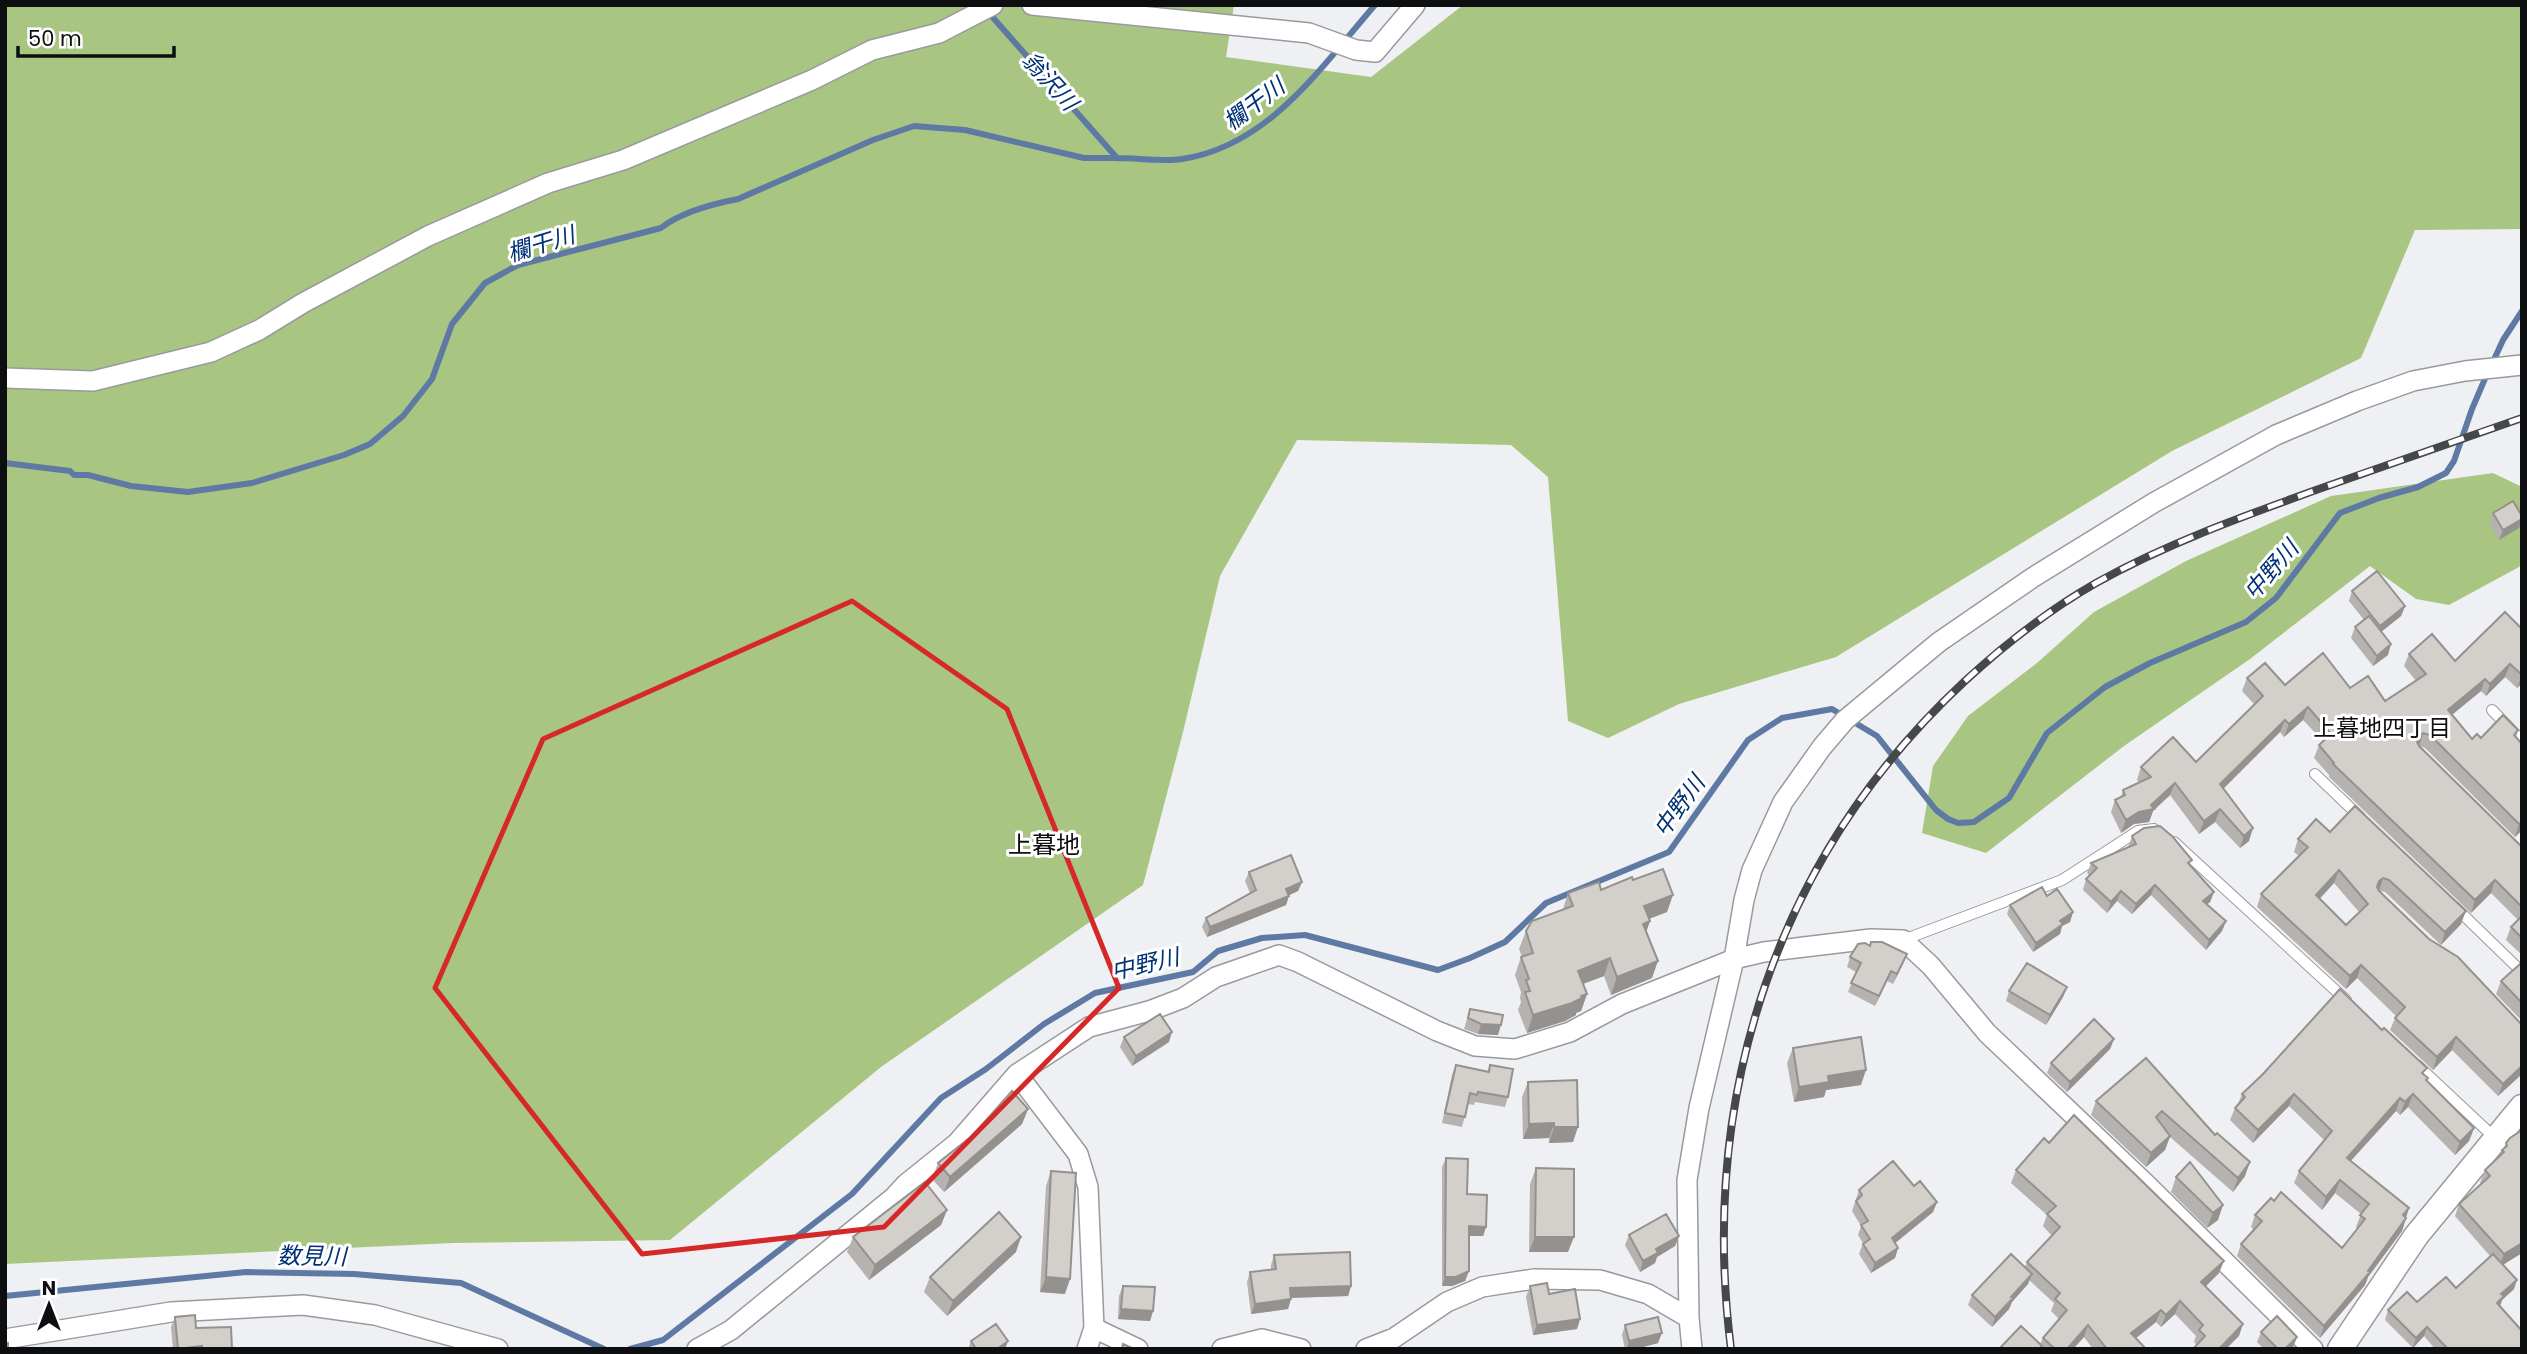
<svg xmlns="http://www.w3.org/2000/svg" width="2527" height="1354" font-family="Poppins,'Noto Sans JP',sans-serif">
  <rect width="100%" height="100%" fill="#eef0f4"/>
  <path fill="#a8c681" d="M5 5H1234L1226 57 1371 77 1463 5H2522V229L2415 230 2361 358 2172 451 1836 657 1679 704 1608 738 1568 721 1548 477 1511 445 1297 440 1220 576 1183 732 1143 885 881 1067 670 1240 453 1243 5 1264Z
    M2493 473 2522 487V563L2519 567 2449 605 2416 599 2370 566 2250 659 2124 746 1986 853 1922 833 1933 766 1968 716 2037 663 2094 612 2186 561 2331 496Z"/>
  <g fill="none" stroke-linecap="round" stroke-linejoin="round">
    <path stroke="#5e79a3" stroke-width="6" d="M988 12 1117 158
      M1117 158C1138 158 1162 162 1182 159 1269 146 1321 67 1375 5
      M2492 364 2503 340 2522 311
      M5 463 70 471 74 475H88L131 486 188 492 252 483 344 455 370 444 403 416 432 379 452 324 485 283 518 265 661 228C681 212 712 204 738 199L873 140 914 126 965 130 1084 158H1117
      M5 1296 246 1272 354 1274 461 1283 604 1349
      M630 1349 663 1340 852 1194 941 1098 986 1069 1044 1024 1095 993 1193 972 1218 951 1262 938 1305 935 1438 970 1470 958 1505 942 1546 903 1669 852 1748 740 1782 718 1832 709 1877 736 1936 810 1948 819 1958 823 1974 822 2009 798 2047 733 2105 687 2150 663 2246 622 2276 598 2340 513 2379 498 2418 487 2446 473 2454 461 2472 409 2487 374"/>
    <defs>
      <path id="service" d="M2492 710 2522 741
        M2315 774 2360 817
        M2174 842 2346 1000
        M2455 907 2522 972
        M1903 940 2062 880 2138 831 2154 829
        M2417 1065 2495 1138"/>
      <path id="minor" d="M1032 5 1309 33 1356 50 1375 52 1415 5
        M5 378 93 381 211 352 259 330 303 303 428 236 548 183 623 160 812 80 872 50 939 33 993 5
        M1017 1074 1078 1154 1088 1187 1094 1328 1087 1349
        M1094 1328 1138 1349
        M5 1339 171 1312 303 1305 375 1315 498 1349
        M697 1349 731 1330 894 1197 906 1184 957 1143 1017 1074 1089 1027 1149 1011 1183 998 1216 977 1279 955 1298 962 1437 1031 1475 1046 1515 1049 1570 1032 1622 1004 1734 959 1764 952 1804 947 1871 939 1903 940 1931 966 1987 1033 2147 1185 2313 1349
        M1222 1349 1262 1339 1301 1349
        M1366 1349 1394 1338 1447 1302 1482 1287 1534 1279 1600 1280 1648 1294 1689 1318
        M1692 1349 1689 1318 1687 1180 1699 1108 1734 959 1744 900 1752 870 1783 802 1822 747 1845 720 1939 642 2032 578 2155 502 2276 435 2357 401 2413 381 2465 371 2522 365"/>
      <path id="tertiary" d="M2340 1349 2416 1236 2522 1107"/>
    </defs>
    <use href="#service" stroke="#989a9e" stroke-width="12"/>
    <use href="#minor" stroke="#989a9e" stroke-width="22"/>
    <use href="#tertiary" stroke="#989a9e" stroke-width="27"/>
    <use href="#service" stroke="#fff" stroke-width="10"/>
    <use href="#minor" stroke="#fff" stroke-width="19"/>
    <use href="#tertiary" stroke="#fff" stroke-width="24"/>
    <defs>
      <path id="rail" d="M1731 1349C1699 1095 1776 856 1965 681 2005 644 2049 610 2096 583 2166 544 2241 517 2316 490 2384 466 2453 442 2522 418"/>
    </defs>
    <use href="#rail" stroke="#464749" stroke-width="8"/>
    <use href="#rail" stroke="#fff" stroke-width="5" stroke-dasharray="16" stroke-linecap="butt"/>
  </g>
  <path fill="#b5b2af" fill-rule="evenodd" d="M2493 513 2522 516V521L2519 528 2499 540 2489 523Z
    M2352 591 2405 606 2401 616 2381 632 2388 655 2373 666 2351 638 2355 627 2364 620 2349 601Z
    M2522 629V683L2517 688 2505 677 2486 696 2481 691 2452 715 2472 739 2518 730 2516 738 2522 744V830L2515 837 2425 748 2420 746 2522 847V955L2506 940 2511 927 2518 920 2491 893 2471 913 2329 777V775L2314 758 2319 745 2323 741 2303 720 2284 737 2280 732 2223 789 2249 841 2240 848 2215 822 2199 834 2170 795 2153 811 2149 822 2134 824 2121 833 2111 812 2115 800 2121 797 2123 790 2139 783 2137 780 2141 767 2196 762 2254 704 2242 691 2247 678 2285 685 2350 688 2385 701 2416 681 2404 666 2409 654 2455 661Z
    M2330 832 2461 924 2441 945 2385 892 2380 891 2429 939 2522 1025V1074L2498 1096 2452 1050 2433 1070 2390 1030 2396 1016 2357 978 2346 989 2257 907 2261 894 2299 856 2294 852 2298 839ZM2334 883 2359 912 2346 925 2320 899Z
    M2132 836 2190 865 2214 892 2210 902 2207 904 2226 921 2222 931 2206 950 2151 895 2132 914 2117 901 2107 913 2083 890 2086 879 2090 876 2087 873 2091 863 2128 847Z
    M1249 872 1302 882 1298 891 1289 895 1286 905 1207 937 1202 927 1206 918 1250 893 1245 881Z
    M1633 880 1667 912 1649 919 1650 921 1646 932 1652 978 1611 995 1604 976 1583 984 1587 994 1581 1011 1576 1013V1015L1565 1021 1527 1033 1518 1010 1521 1002 1520 998 1521 992 1515 975 1521 957H1522L1519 949 1526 931 1563 909 1568 893 1601 890Z
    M2047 896 2073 912 2070 922 2062 926 2060 934 2033 952 2007 914 2010 905Z
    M1870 946 1907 954 1893 984 1887 981 1875 1006 1848 992 1856 972 1847 967 1850 957Z
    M2522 964V1021L2496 994 2501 981Z
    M2067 987 2063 997 2046 1025 2006 1001 2009 991Z
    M1470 1009 1498 1035 1478 1034 1464 1029Z
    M1124 1037 1169 1042 1132 1066 1120 1047Z
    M2114 1039 2110 1049 2067 1092 2047 1073 2051 1063Z
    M1793 1048 1861 1085 1826 1090 1824 1097 1794 1102 1787 1063Z
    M2146 1058 2215 1135 2245 1176 2233 1192 2170 1137 2165 1150 2146 1167 2091 1115 2096 1101Z
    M1456 1065 1488 1071 1490 1065 1508 1097 1505 1107 1475 1102 1474 1105 1468 1104 1462 1127 1442 1123 1452 1075Z
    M2424 1075 2427 1081 2474 1128 2469 1141 2455 1155 2408 1107 2400 1115 2396 1111 2351 1161 2406 1218 2402 1231 2368 1277 2365 1285 2320 1338 2237 1256 2241 1244 2254 1230 2251 1227 2255 1215 2274 1201 2342 1248 2357 1229 2356 1227 2361 1214 2335 1193 2322 1210 2294 1183 2299 1171 2324 1140 2289 1106 2253 1143 2230 1120 2235 1108 2238 1104 2242 1094Z
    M1528 1082 1573 1142 1549 1143V1138L1523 1139 1522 1097Z
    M1028 1109 1022 1124 944 1192 932 1179 938 1163Z
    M2522 1130V1253L2503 1265 2514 1289 2502 1300 2500 1306 2522 1349H2435L2424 1336 2413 1348 2385 1320 2388 1310 2456 1288 2490 1256 2455 1216 2459 1204 2481 1184 2480 1183 2485 1170 2500 1156 2506 1143Z
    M2049 1143 2219 1273 2206 1286 2239 1336 2197 1345 2194 1342 2196 1336 2175 1314 2161 1327 2156 1322 2136 1338 2146 1349H2093L2084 1337 2073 1349H1999L2040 1344 2043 1338 2059 1319 2051 1311 2054 1303 2029 1280 2028 1284 2012 1302 2009 1309 1992 1327 1968 1305 1972 1295 2025 1267 2027 1262 2052 1236 2043 1226 2047 1215 2011 1183 2016 1170Z
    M1446 1158 1486 1227 1483 1236H1469V1271L1465 1281 1452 1286H1442V1167Z
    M2190 1162 2218 1220 2207 1228 2171 1192 2176 1177Z
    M1536 1168 1568 1252H1529L1530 1184Z
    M1051 1171 1065 1294 1040 1292 1046 1186Z
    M1914 1186 1937 1202 1933 1212 1895 1243 1898 1248 1895 1258 1871 1273 1859 1254 1863 1243 1858 1235 1861 1226 1852 1211 1859 1190Z
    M947 1210 941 1225 869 1280 847 1252 853 1237Z
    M1629 1235 1679 1236 1675 1246 1657 1257 1655 1263 1640 1272 1625 1245Z
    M1016 1252 947 1316 924 1292 930 1277Z
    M1274 1255 1351 1286 1348 1296 1291 1298 1288 1309 1251 1314 1247 1282 1250 1272 1271 1270V1265Z
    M1123 1286 1153 1311 1150 1321 1118 1319 1119 1296Z
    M1530 1286 1580 1319 1577 1329 1533 1335 1526 1297Z
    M175 1317 196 1328 232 1349H173L171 1327Z
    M1625 1325 1658 1343 1636 1349H1625L1622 1335Z
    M2261 1332 2297 1337 2293 1347 2291 1349H2264L2257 1342Z
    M971 1341H1008L1005 1349H968Z"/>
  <path fill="#94918e" d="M2522 519 2519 528 2499 540 2503 530Z
    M2405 606 2401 616 2376 636 2380 626Z
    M2391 644 2388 655 2373 666 2377 656Z
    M2510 664 2505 677 2486 696 2490 684Z
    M2522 675V683L2517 688Z
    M2485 679 2481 691 2443 722 2448 710Z
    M2308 707 2303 720 2284 737 2289 724Z
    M2285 720 2280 732 2215 797 2220 784Z
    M2423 733 2419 746 2414 748 2419 736Z
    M2175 783 2170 795 2153 811 2149 822 2134 824 2121 833 2126 820 2151 805Z
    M2220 809 2215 822 2199 834 2204 821Z
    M2522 822V830L2515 837 2519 824Z
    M2253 828 2249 841 2240 848 2244 836Z
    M2339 870 2334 883 2311 907 2316 895Z
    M2383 878 2379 891 2374 893 2379 881Z
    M2495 880 2491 893 2471 913 2475 900Z
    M1302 882 1298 891 1283 898 1286 889Z
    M2155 885 2151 895 2132 914 2136 904Z
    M2121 891 2117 901 2107 913 2111 902Z
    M2214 892 2210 902 2200 911 2203 901Z
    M1673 895 1667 912 1638 923 1644 906Z
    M1289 896 1286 905 1207 937 1210 927Z
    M2466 911 2461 924 2441 945 2445 932Z
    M2073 912 2070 922 2062 926 2060 934 2033 952 2036 943 2060 921Z
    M1650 921 1644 938 1643 924Z
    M2226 921 2222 931 2206 950 2209 940Z
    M1907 954 1903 964 1893 984 1897 974Z
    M1610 958 1604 976 1572 988 1578 971Z
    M1658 961 1652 978 1611 995 1617 977Z
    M2361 965 2357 978 2346 989 2350 976Z
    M1891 971 1887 981 1875 1006 1879 996Z
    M2067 987 2063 997 2046 1025 2050 1015Z
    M1587 994 1581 1011 1576 1013V1015L1565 1021 1527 1033 1533 1015Z
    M1481 1024 1501 1025 1498 1035 1478 1034Z
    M1172 1032 1169 1042 1132 1066 1136 1056Z
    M2456 1037 2452 1050 2433 1070 2437 1057Z
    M2114 1039 2110 1049 2067 1092 2070 1082Z
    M2522 1066V1074L2498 1096 2503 1084Z
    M1866 1070 1861 1085 1826 1090 1824 1097 1794 1102 1799 1087 1828 1076Z
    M2294 1094 2289 1106 2253 1143 2258 1130Z
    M2413 1094 2408 1107 2400 1115 2405 1102Z
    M2400 1098 2396 1111 2342 1170 2347 1158Z
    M1028 1109 1022 1124 944 1192 950 1177Z
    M1554 1123 1549 1138 1523 1139 1529 1124Z
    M1554 1127H1578L1573 1142 1549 1143Z
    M2474 1128 2469 1141 2455 1155 2460 1142Z
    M2170 1136 2165 1150 2146 1167 2151 1153Z
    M2250 1162 2245 1176 2233 1192 2238 1178Z
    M2340 1180 2335 1193 2322 1210 2326 1197Z
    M1937 1202 1933 1212 1888 1249 1892 1238Z
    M2223 1205 2218 1220 2207 1228 2213 1213Z
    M2409 1208 2402 1231 2368 1277 2365 1285 2320 1338 2324 1326 2368 1271 2403 1215Z
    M947 1210 941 1225 869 1280 875 1265Z
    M1469 1226 1486 1227 1483 1236H1466Z
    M1679 1236 1675 1246 1657 1257 1655 1263 1640 1272 1643 1261 1656 1249Z
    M1021 1237 1016 1252 947 1316 953 1301Z
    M1535 1237H1574L1568 1252H1529Z
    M2522 1243V1253L2499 1267 2504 1254Z
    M1898 1248 1895 1258 1871 1273 1875 1263Z
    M2224 1261 2219 1273 2197 1295 2201 1282Z
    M1469 1271 1465 1281 1452 1286H1442L1445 1277Z
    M2032 1274 2028 1284 2012 1302 2009 1309 1992 1327 1995 1317 2011 1297Z
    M1046 1277 1070 1279 1065 1294 1040 1292Z
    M2517 1280 2514 1289 2502 1300 2500 1306 2494 1312 2501 1294Z
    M1351 1286 1348 1296 1286 1298 1290 1288Z
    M1291 1299 1288 1309 1251 1314 1255 1304Z
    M2180 1301 2175 1314 2161 1327 2166 1315Z
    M1121 1309 1153 1311 1150 1321 1118 1319Z
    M2161 1310 2156 1322 2126 1346 2131 1333Z
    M1580 1319 1577 1329 1533 1335 1537 1325Z
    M2243 1324 2239 1336 2226 1349H2219Z
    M2088 1325 2084 1337 2073 1349H2067Z
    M2427 1327 2424 1336 2413 1348 2416 1338Z
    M1662 1333 1658 1343 1636 1349H1627L1629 1341Z
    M2297 1337 2293 1347 2291 1349H2285Z
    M1008 1341 1005 1349H997Z
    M202 1346 201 1349H178Z"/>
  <path fill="#d3cfcb" stroke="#94918e" stroke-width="2" fill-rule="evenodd" d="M2513 501 2522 516V519L2503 530 2493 513Z
    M2377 571 2405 606 2380 626 2352 591Z
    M2505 612 2522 629V675L2510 664 2490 684 2485 679 2448 710 2472 739 2477 734 2481 738 2503 715 2518 730 2514 735 2522 744V822L2519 824 2430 735 2423 733 2419 736 2417 742 2419 746 2522 847V907L2495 880 2475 900 2333 764 2334 763 2319 745 2331 734 2308 707 2289 724 2285 720 2220 784 2253 828 2244 836 2220 809 2204 821 2175 783 2151 805 2154 809 2139 812 2126 820 2115 800 2125 795 2123 790 2151 777 2141 767 2173 737 2196 762 2263 696 2247 678 2265 663 2285 685 2323 653 2350 688 2368 676 2385 701 2426 674 2409 654 2432 634 2455 661Z
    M2369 616 2391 644 2377 656 2355 627Z
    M2355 806 2466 911 2445 932 2389 880 2383 878 2379 881 2377 887 2379 891 2429 939 2458 957 2522 1025V1066L2503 1084 2456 1037 2437 1057 2395 1018 2405 1007 2361 965 2350 976 2261 894 2308 847 2298 839 2316 819 2330 832ZM2339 870 2368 904 2346 925 2316 895Z
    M2160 826 2173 837 2192 860 2188 863 2214 892 2203 901 2226 921 2209 940 2155 885 2136 904 2121 891 2111 902 2086 879 2097 868 2091 863 2136 844 2132 836 2144 828Z
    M1291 855 1302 882 1286 889 1289 896 1210 927 1206 918 1256 890 1249 872Z
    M1663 869 1673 895 1644 906 1650 921 1643 924 1658 961 1617 977 1610 958 1578 971 1587 994 1581 996 1582 998 1572 1003 1533 1015 1525 992 1530 991 1526 980 1529 979 1521 957 1533 953 1526 931 1532 921 1573 906 1568 893 1599 882 1601 890 1632 877 1633 880Z
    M2042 887 2047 896 2057 889 2073 912 2060 921 2063 924 2036 943 2010 905Z
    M2522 916V938L2511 927Z
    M1871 942H1882L1907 954 1897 974 1891 971 1879 996 1851 983 1861 963 1850 957 1858 944 1865 943 1870 946Z
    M2027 963 2067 987 2050 1015 2009 991Z
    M2520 964H2522V1003L2501 981Z
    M2340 989 2382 1030 2384 1028 2427 1068 2422 1073 2428 1078 2426 1080 2474 1128 2460 1142 2413 1094 2405 1102 2400 1098 2347 1158 2409 1208 2403 1215 2406 1218 2368 1271 2370 1272 2324 1326 2241 1244 2262 1221 2255 1215 2271 1198 2274 1201 2281 1192 2342 1248 2365 1219 2360 1215 2369 1204 2340 1180 2326 1197 2299 1171 2332 1131 2294 1094 2258 1130 2235 1108 2245 1097 2242 1094 2263 1074Z
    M1470 1009 1503 1015 1501 1025 1481 1024 1468 1018Z
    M1160 1014 1172 1032 1136 1056 1124 1037Z
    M2094 1019 2114 1039 2070 1082 2051 1063Z
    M1861 1037 1866 1070 1828 1076 1829 1082 1799 1087 1793 1048Z
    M2146 1058 2215 1135 2217 1133 2250 1162 2238 1178 2162 1111 2156 1117 2170 1136 2151 1153 2096 1101Z
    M1456 1065 1489 1072 1490 1065 1513 1069 1508 1097 1478 1092 1477 1095 1470 1093 1465 1117 1445 1113Z
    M1577 1080 1578 1127H1554V1123L1529 1124 1528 1082Z
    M1012 1091 1028 1109 950 1177 938 1163 972 1136Z
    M2074 1115 2224 1261 2201 1282 2243 1324 2219 1349H2193L2205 1336 2199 1330 2203 1325 2180 1301 2166 1315 2161 1310 2131 1333 2146 1349H2114L2113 1348 2107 1349 2088 1325 2067 1349H2055L2043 1338 2067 1310 2055 1299 2060 1293 2027 1262 2060 1227 2047 1214 2056 1206 2016 1170 2044 1138 2049 1143Z
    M2522 1130V1243L2504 1254 2459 1204 2490 1176 2485 1170 2504 1152 2502 1150 2507 1146 2506 1143 2510 1138Z
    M1446 1158 1468 1159 1467 1194 1487 1195 1486 1227 1469 1226V1271L1456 1277H1445Z
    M1893 1161 1914 1186 1920 1181 1937 1202 1892 1238 1898 1248 1875 1263 1863 1244 1870 1239 1861 1225 1868 1221 1856 1201 1862 1195 1859 1190Z
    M2190 1162 2223 1205 2213 1213 2176 1177Z
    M1536 1168 1574 1169V1237H1535Z
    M1051 1171 1076 1173 1070 1279 1046 1277Z
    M925 1182 947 1210 875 1265 853 1237Z
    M999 1212 1021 1237 953 1301 930 1277Z
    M1666 1214 1679 1236 1656 1249 1658 1253 1643 1261 1629 1235Z
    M1350 1252 1351 1286 1290 1288 1291 1299 1255 1304 1250 1272 1276 1269 1274 1255Z
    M2011 1254 2032 1274 2011 1297 2013 1298 1995 1317 1972 1295Z
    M2493 1254 2517 1280 2501 1294 2504 1296 2497 1303 2522 1331V1349H2448L2427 1327 2416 1338 2388 1310 2407 1292 2417 1302 2446 1277 2456 1288Z
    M1547 1283 1549 1294 1575 1289 1580 1319 1537 1325 1530 1286Z
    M1123 1286 1155 1287 1153 1311 1121 1309Z
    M195 1315 196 1328 231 1327 232 1349H202V1346L178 1349 175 1317Z
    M2277 1316 2297 1337 2285 1349H2278L2261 1332Z
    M1658 1317 1662 1333 1629 1341 1625 1325Z
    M996 1324 1008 1341 997 1349H976L971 1341Z
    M2021 1326 2042 1346 2039 1349H1999Z
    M5 1343H8V1349H5Z
    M1123 1344 1134 1349H1122Z"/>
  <path fill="none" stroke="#d62828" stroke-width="5" stroke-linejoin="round" d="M852 601 1007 709 1119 988 884 1227 642 1254 435 988 543 739Z"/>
  <g text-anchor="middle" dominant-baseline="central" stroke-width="6" stroke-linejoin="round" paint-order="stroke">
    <g font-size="23" font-style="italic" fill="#003075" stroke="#fff">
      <text transform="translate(1050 81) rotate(48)">翁沢川</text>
      <text transform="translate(1254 104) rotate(-37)">欄干川</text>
      <text transform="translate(541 244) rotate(-17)">欄干川</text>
      <text transform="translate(2271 570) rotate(-49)">中野川</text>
      <text transform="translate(1679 806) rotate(-54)">中野川</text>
      <text transform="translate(1145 964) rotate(-13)">中野川</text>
      <text transform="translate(312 1256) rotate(1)">数見川</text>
    </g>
    <g font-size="23" fill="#0d0e0f" stroke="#fff">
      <text x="2382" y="728">上暮地四丁目</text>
    </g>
    <g font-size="24" fill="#0d0e0f" stroke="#fff">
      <text x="1044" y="844">上暮地</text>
    </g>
  </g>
  <rect width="2527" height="1354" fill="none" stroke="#0d0e0f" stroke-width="14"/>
  <g transform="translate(49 1305)" stroke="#ffffff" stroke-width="5" paint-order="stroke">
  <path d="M0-5L12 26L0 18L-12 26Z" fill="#0d0e0f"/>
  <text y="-10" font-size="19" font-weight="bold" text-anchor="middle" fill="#0d0e0f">N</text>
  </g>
  <path d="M18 46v10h156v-10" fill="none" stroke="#0d0e0f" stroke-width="3.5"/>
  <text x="28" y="46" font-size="21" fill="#0d0e0f" stroke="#ffffff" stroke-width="5" paint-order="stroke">50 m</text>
</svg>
